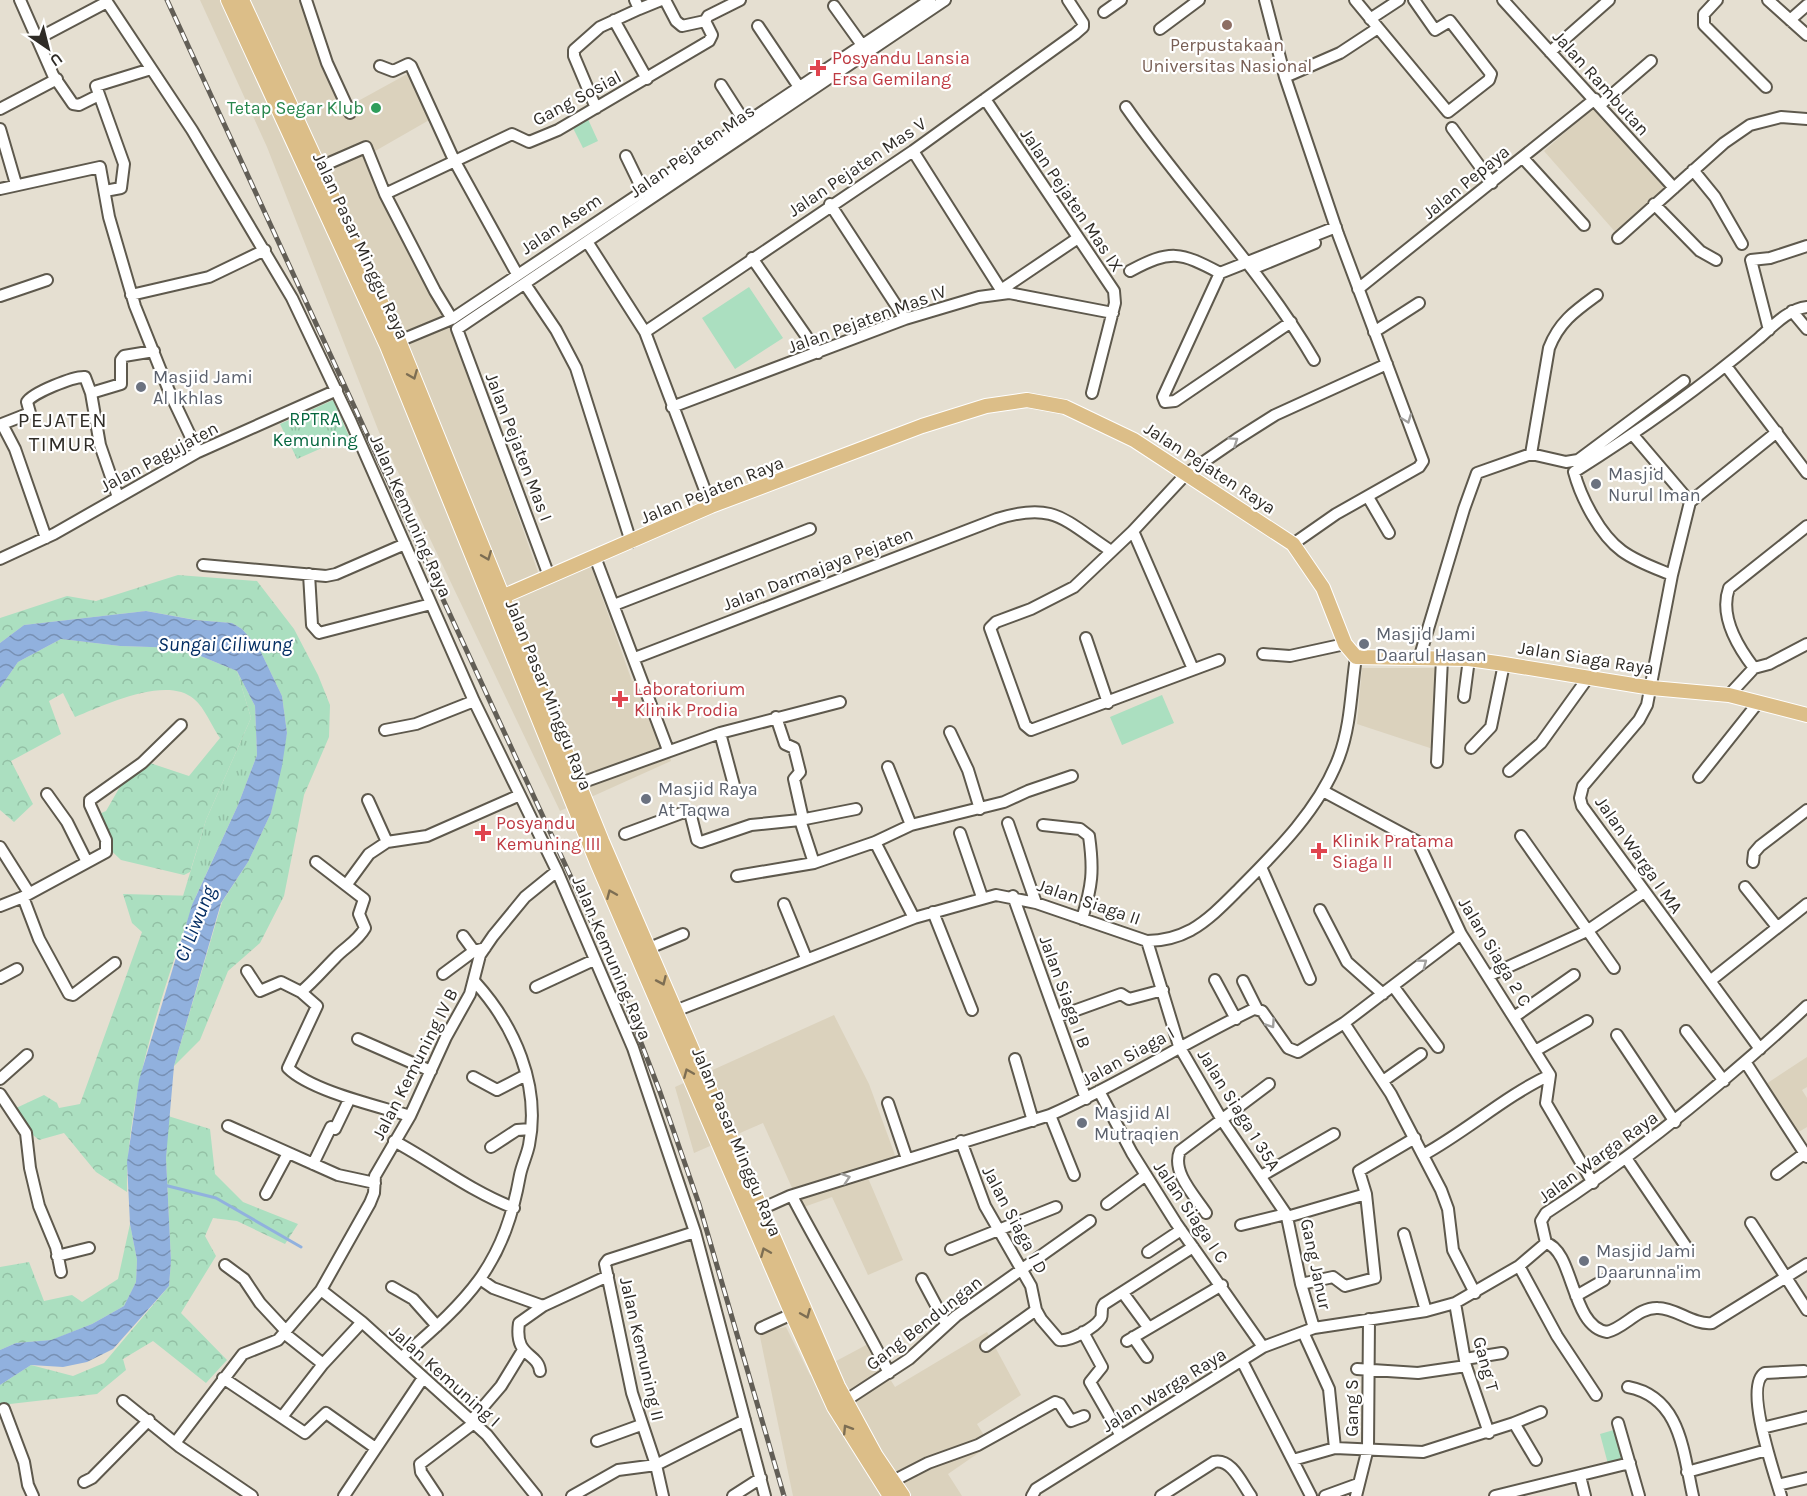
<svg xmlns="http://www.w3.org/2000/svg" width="1807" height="1496" font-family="Karla,sans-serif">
  <defs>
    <pattern id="grass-tufts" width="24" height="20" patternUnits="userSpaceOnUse" patternTransform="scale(1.5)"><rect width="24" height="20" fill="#abdfc0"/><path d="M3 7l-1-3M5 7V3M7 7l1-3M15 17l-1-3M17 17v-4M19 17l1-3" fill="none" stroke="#93c0a5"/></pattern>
    <pattern id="forest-crowns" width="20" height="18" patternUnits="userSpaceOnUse" patternTransform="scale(1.5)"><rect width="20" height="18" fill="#abdfc0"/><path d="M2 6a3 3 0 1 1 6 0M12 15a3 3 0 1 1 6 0" fill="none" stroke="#93c0a5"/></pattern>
    <pattern id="water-waves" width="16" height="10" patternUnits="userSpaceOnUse" patternTransform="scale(1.5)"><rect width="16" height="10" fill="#91b1de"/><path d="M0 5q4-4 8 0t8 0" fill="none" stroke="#7790b4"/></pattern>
  </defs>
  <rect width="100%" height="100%" fill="#e5dfd1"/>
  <path fill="#dbd2bd" d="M200 0H305L349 106 409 73 431 119 370 154 451 325 540 578 588 558 632 681 647 679 671 761 560 811 379 432 267 147Z
    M1595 106 1668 189 1617 234 1544 151Z
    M1362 668H1437L1433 749 1357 724Z
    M834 1015 869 1084 899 1166 868 1178 903 1260 868 1275 832 1197 801 1208 763 1123 694 1153 675 1087Z
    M1807 1057V1087L1802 1090 1807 1098V1127L1797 1133 1766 1084Z
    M786 1327 810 1375 868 1344 895 1387 987 1332 1021 1395 977 1424 990 1445 948 1474 962 1496H793L759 1332Z"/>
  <path fill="url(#grass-tufts)" d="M333 400 349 436 297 459 280 424Z
    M237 671 255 706 257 755 238 805 196 896H183L206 820 251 718Z"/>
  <path fill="url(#forest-crowns)" d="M178 575 257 581 294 629 318 675 330 705 329 737 304 795 284 896 260 943 228 971 200 1040 174 1066 222 902 248 862 271 813 287 733 282 696 259 648 242 629 232 623 196 620 146 611 24 625 0 643V618L67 596 96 601Z
    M61 639 120 646 181 648 237 671 251 718 206 820 190 872 184 875 121 860 98 838 102 825 97 815 106 811 121 785 147 762 189 776 220 738C212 727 205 708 194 699 167 675 104 705 75 717L63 693 49 701 61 734 11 761 33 804 14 822 0 810V688L18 662Z
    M123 894 196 896C164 987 126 1096 127 1192L96 1172 64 1133 39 1140 27 1130 14 1109 44 1095 57 1103 59 1108 80 1104 142 932 132 923Z
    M168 1116 210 1129 215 1174 243 1202 298 1224 285 1244 237 1221 213 1218 205 1236 216 1256 181 1313 227 1360 206 1383 153 1341 123 1359 126 1370 97 1394 10 1404 0 1413V1385L31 1365 73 1376 104 1363 169 1286 171 1261 166 1158Z
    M130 1224 137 1260 136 1282 124 1306 92 1324 52 1340 16 1343 0 1350V1267L29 1262 44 1301 72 1295 82 1302 118 1279Z"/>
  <path fill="#abdfc0" d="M587 117 598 141 583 148 571 124Z
    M749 287 783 338 735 369 702 318Z
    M1162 695 1174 723 1122 745 1110 717Z
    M1617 1429 1625 1459 1608 1464 1600 1434Z"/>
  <path fill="url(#water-waves)" d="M146 611 195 620 232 623 242 629 259 648 282 696 287 733 282 766 271 813 248 862 221 903 174 1066 166 1158 171 1261 169 1286 113 1349 87 1362 63 1367 31 1365 0 1385V1350L16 1343 51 1340 92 1324 124 1306 136 1282 137 1260 130 1224 127 1162 139 1080 192 905 238 805 257 755 255 706 237 671 181 648 120 646 61 639 18 662 0 688V643L24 625Z"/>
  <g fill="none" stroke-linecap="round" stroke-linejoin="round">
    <path stroke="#91b1de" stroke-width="3" d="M164 1185 216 1198 301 1247"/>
    <defs>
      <path id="minor" d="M20 0 53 75 73 104 79 105 99 95
        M306 0 327 63 350 113
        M635 0 639 9 661 0
        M665 0 676 21 682 26 705 21 708 16 740 0
        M1265 0 1285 77 1338 234 1423 461 1419 467 1336 514 1293 544
        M1355 0 1448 112 1489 80 1491 74 1450 21 1435 30 1414 0
        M1503 0 1674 188
        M1717 0 1704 14V25L1766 87
        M1768 0 1807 35
        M107 2 192 130 292 298 351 422 474 701 557 871 633 1048 695 1232 765 1496
        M834 6 862 45
        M1104 12 1121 0
        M1370 19 1399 0
        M614 20 647 79
        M1790 20 1807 5
        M758 26 799 87
        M1160 29 1199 0
        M37 39 107 2 106 0
        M1550 52 1609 0
        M380 66 393 71 408 64 411 66 454 160 517 274
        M1285 77 1340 53 1378 28
        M721 85 746 124
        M985 99 1114 291 1115 303 1092 393
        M1600 105 1651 61
        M1126 107C1186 193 1261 269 1314 360
        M596 108 574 56V50L600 27 639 9
        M0 109 57 79
        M1452 128 1492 183
        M0 129 16 184
        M913 151 1003 293
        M626 156 643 191
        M1523 158 1584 225
        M320 167 366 147 385 194 512 134 529 142 558 130 709 41 712 35 705 21
        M1693 170 1715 197 1742 244
        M0 189 100 167 109 217 135 306 169 391 198 452
        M105 191 121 188 124 164 96 86 151 69
        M385 194 435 291 452 319
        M830 204 905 319
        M1654 204 1700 251 1716 260
        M1618 238 1724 143 1750 125 1781 117 1807 119
        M588 243 645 332 711 506
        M752 258 818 353
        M1252 269 1315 243
        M1130 271C1171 249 1180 252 1220 273
        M525 284 556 330 576 368 631 542
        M1358 289 1595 99
        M1001 290 1078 238
        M131 295 209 277 265 250
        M0 296 47 280
        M1792 311 1807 329
        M1291 322 1175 401 1165 402 1163 397 1220 273 1336 227
        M1769 330 1751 260 1770 258 1807 246
        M645 332 913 151 1075 34 1083 27V23L1068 0
        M1374 332 1419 303
        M399 341 452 319 930 0
        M1726 366 1807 473
        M91 393 121 384V360L124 356 154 351
        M672 407 905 319 979 297 1009 293 1113 313
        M2 424 30 413 27 402C32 393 74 376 85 377L91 393 100 445 118 497
        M0 425 2 424 15 449 46 538
        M1633 435 1690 502
        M1531 454 1549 348C1559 322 1575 311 1597 295
        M1368 497 1389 533
        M1133 531 1193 669
        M595 557 668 750
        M0 559 54 534 198 452 337 390
        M203 565 326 576 336 574 405 544
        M309 574 312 625 319 633 431 604
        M1672 575C1655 568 1637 562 1622 551 1600 535 1581 498 1574 472 1638 432 1700 388 1758 339 1772 327 1788 309 1807 307
        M549 576 457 329 945 0
        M614 605 810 529
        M1086 638 1108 703
        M1263 654 1290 656 1345 644
        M635 658 997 519C1054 501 1064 520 1111 551
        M1419 659 1464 509 1477 473 1531 454 1566 462 1578 460 1684 381
        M1219 660 1031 730 1025 725 990 628 996 622 1031 609 1074 587 1133 531 1186 474 1237 439 1275 415 1387 364
        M1754 668C1737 646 1719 616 1729 588L1807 526
        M1729 695 1754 668 1769 664 1807 644
        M1464 697 1469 659
        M776 717 785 744 794 748 800 772 794 779 803 819
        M385 730 416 724 474 701
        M950 732 968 770 980 809
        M720 733 735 789
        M1471 748 1491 727 1504 664
        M1437 762 1442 659
        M888 767 911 825
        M1509 771 1541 743 1587 679
        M1699 777 1757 704
        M578 784 720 733 840 702
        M1323 791 1418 842 1461 934 1550 1075
        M47 794 67 822 87 862
        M368 800 387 842
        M800 820 856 809
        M1008 823 1036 903
        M1043 825 1080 829 1089 836C1094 871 1092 886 1082 919
        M960 833 982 897
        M625 834 687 811 690 812 697 840 701 842 751 825 800 820 814 863
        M1521 836 1614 968
        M875 842 914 918
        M0 847 29 893
        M316 862 364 899 359 914 365 928C357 942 345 947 335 958 323 970 314 981 301 992L317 1006 288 1068C311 1091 378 1106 410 1116
        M1753 862 1754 853 1760 846 1807 810
        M1261 867 1310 979
        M737 876 814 863 875 842 911 825 1004 802 1028 791 1072 776
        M347 884 369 854 387 842 427 836 520 795
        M1745 887 1777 927
        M1013 896 1086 1099
        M23 897 39 939 69 994 73 995 115 963
        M784 904 806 958
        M0 906 23 897 106 852V840L90 805V800L142 763 181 725
        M1320 910 1347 962 1383 994
        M933 912 972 1010
        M463 936 474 951
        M1147 941 1179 1046 1222 1120 1286 1214 1241 1225
        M647 949 683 934
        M247 971 260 991 281 982 301 992
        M443 974 474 951 485 948
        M1488 976 1587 931 1644 892
        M0 978 17 969
        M1215 980 1236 1019
        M1243 981 1257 1009
        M1710 981 1807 904
        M1393 986 1438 1047
        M536 987 594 960
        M675 1011 914 918 996 895 1036 903 1147 941C1163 941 1178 937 1191 930 1210 919 1225 903 1240 888 1278 850 1320 808 1339 757 1351 725 1351 690 1356 657
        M1057 1017 1121 994 1129 999 1163 990
        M1514 1017 1574 975
        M1344 1023 1391 1094 1441 1190 1448 1209 1453 1250 1475 1293
        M1686 1031 1724 1081
        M1617 1035 1675 1122
        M358 1039 431 1071
        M1760 1049 1582 806 1580 798 1583 786 1639 720 1647 705 1672 575 1690 502 1777 432
        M1535 1051 1587 1021
        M1015 1059 1033 1121
        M1746 1063 1807 1157
        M1550 1075 1546 1103 1593 1183
        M473 1077 497 1090 526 1075
        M0 1079 27 1055
        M1383 1081 1421 1054
        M1099 1091 1132 1153 1176 1223 1263 1347
        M0 1094 26 1133 30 1168 39 1206 56 1247 61 1272
        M888 1103 907 1159
        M1050 1115 1074 1175
        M228 1126 338 1175 375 1183
        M394 1141C435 1163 470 1191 514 1208
        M961 1141 985 1206 1031 1286 1036 1310 1041 1319 1059 1340C1069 1342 1095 1328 1101 1318 1103 1313 1100 1309 1104 1304L1193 1247
        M491 1147 517 1130 531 1129
        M1423 1155C1467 1131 1505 1096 1550 1075
        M1626 1158 1687 1248
        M313 1164 331 1127 335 1129 349 1100
        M1777 1174 1805 1153
        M1261 1176 1334 1134
        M266 1194 288 1153
        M792 1196C823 1256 859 1313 889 1373
        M1107 1204 1146 1175
        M761 1209 790 1196 1050 1115C1120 1084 1185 1042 1254 1009L1262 1011 1288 1048 1298 1052 1344 1023 1461 934
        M1206 1213C1195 1196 1171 1172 1180 1151L1269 1084
        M1751 1223 1807 1310
        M1404 1234 1426 1311
        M1546 1243C1574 1251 1571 1327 1607 1332 1625 1328 1638 1307 1658 1308 1676 1308 1693 1325 1712 1323L1807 1264
        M951 1249 1056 1207
        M1148 1252 1181 1230
        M57 1256 89 1248
        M225 1265 244 1279 260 1303 286 1331
        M1519 1266 1557 1336 1596 1395
        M480 1279 493 1288 543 1306
        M922 1279 946 1324
        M1301 1284 1333 1277 1345 1286 1375 1278 1366 1194 1359 1171 1415 1138
        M392 1287 413 1299 437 1326
        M321 1290 362 1322 487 1435 536 1496
        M1123 1293 1148 1327
        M1576 1296 1604 1280
        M1455 1303 1466 1366 1489 1433
        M761 1328 792 1314
        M1314 1328 1301 1284 1287 1217 1366 1194
        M1083 1332 1102 1367 1090 1382 1121 1436
        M1303 1332 1329 1389 1335 1448
        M284 1333 323 1364
        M1133 1337 1147 1357
        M1127 1341 1222 1285
        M986 1346 1036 1310
        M402 1357C429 1333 457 1310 479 1280 502 1248 513 1214 520 1175 522 1165 527 1155 529 1145 541 1085 514 1025 475 982
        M1465 1359 1502 1353
        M1242 1361 1311 1496
        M1357 1369 1418 1373 1466 1366
        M540 1371C538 1352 514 1358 519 1323L543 1306 608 1276
        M223 1378 305 1433 326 1413 374 1447
        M1628 1387C1681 1397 1683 1452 1693 1496
        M123 1401 180 1447 252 1496
        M845 1401 909 1359 956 1316 1090 1221
        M4 1409 24 1462 28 1485 33 1496
        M282 1417 323 1364 362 1322
        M471 1421 501 1386 523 1350
        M1514 1423 1541 1412
        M1618 1423 1639 1496
        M1762 1428 1807 1417
        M597 1441 641 1425
        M175 1443 243 1354 278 1340 321 1290 370 1203 374 1193 375 1176 410 1116 446 1037 470 994 480 955 493 936 525 897 557 871
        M1293 1460 1335 1448 1423 1452 1514 1423 1536 1460
        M1687 1472 1767 1450
        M1580 1476 1585 1496
        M893 1481 928 1463 978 1445 1055 1402 1060 1404 1071 1421 1084 1416
        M84 1482 92 1478 149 1420
        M1778 1485 1807 1478
        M344 1496 423 1378
        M437 1496 421 1472 420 1464 474 1423
        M572 1496 618 1470 656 1465 745 1420
        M663 1496 656 1465 632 1393 605 1264 608 1260 695 1232
        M733 1496 761 1478
        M1032 1496 1036 1489 1263 1347 1314 1328 1426 1311 1455 1303 1519 1266 1546 1243 1541 1221 1546 1213C1640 1152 1725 1082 1807 1006
        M1161 1496 1214 1462C1232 1458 1242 1484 1251 1496
        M1325 1496 1358 1484
        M1356 1496 1368 1448 1369 1319
        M1495 1496 1630 1463
        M1781 1496C1775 1475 1743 1385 1765 1373L1804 1371"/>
      <path id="major" d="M228 0 387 346 598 865 792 1314 834 1407 890 1496
        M242 0 399 341 602 841 838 1386 876 1456 903 1496
        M504 596 711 506 922 426 986 406 1027 400 1065 407 1134 440 1293 544 1323 588 1345 644 1356 657 1469 659 1504 664 1652 688 1729 695 1807 715"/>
    </defs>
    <use href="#minor" stroke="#5e594d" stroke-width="14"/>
    <use href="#major" stroke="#fff" stroke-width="16"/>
    <use href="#minor" stroke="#fff" stroke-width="10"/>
    <use href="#major" stroke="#dcbe88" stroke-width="14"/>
    <defs>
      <path id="rail" d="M167 0 610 962 660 1092 699 1204 784 1496"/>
    </defs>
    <use href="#rail" stroke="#625e56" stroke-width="5"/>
    <use href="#rail" stroke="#fff" stroke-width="3" stroke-dasharray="9" stroke-linecap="butt"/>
  </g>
  <defs><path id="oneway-chevron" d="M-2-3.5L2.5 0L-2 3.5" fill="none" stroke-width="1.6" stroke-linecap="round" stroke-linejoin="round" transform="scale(1.5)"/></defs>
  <g stroke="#7d6e53">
    <use href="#oneway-chevron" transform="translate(413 375) rotate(68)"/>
    <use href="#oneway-chevron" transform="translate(487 556) rotate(68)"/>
    <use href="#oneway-chevron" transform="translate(611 894) rotate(-113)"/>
    <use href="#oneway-chevron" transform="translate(662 981) rotate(66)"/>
    <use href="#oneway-chevron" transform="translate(688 1073) rotate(-113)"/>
    <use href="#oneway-chevron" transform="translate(765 1252) rotate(-113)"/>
    <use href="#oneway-chevron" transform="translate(806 1314) rotate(67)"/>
    <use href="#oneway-chevron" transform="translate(847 1429) rotate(-122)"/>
  </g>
  <g stroke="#a1a09e">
    <use href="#oneway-chevron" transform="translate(1407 419) rotate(69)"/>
    <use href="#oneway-chevron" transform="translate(1234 441) rotate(-34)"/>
    <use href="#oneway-chevron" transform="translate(1423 963) rotate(-37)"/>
    <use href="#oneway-chevron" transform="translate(1271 1024) rotate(56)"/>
    <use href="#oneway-chevron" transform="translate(846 1178) rotate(-18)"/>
  </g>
  <circle fill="#8d6e63" stroke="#fff" stroke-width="2" cx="1227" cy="25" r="6"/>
  <g fill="#e0444e" stroke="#fff" stroke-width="2">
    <path d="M815 59h6v6h6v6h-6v6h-6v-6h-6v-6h6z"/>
    <path d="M617 690h6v6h6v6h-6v6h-6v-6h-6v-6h6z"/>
    <path d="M480 824h6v6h6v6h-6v6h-6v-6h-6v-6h6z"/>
    <path d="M1316 842h6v6h6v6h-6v6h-6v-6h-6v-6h6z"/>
  </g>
  <circle fill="#2e9e5b" stroke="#fff" stroke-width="2" cx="376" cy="108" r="6"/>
  <g fill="#6b7280" stroke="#fff" stroke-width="2">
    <circle cx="141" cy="387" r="6"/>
    <circle cx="1596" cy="484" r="6"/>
    <circle cx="1364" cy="644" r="6"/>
    <circle cx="646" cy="799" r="6"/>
    <circle cx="1082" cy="1123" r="6"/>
    <circle cx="1584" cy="1261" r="6"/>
  </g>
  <g text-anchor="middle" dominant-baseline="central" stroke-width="4.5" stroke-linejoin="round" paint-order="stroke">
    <g font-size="18" fill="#785e54" stroke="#fff">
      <text x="1227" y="45">Perpustakaan<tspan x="1227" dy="21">Universitas Nasional</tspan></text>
    </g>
    <g font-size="18" fill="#be3a42" stroke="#fff" text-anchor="start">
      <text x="832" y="58">Posyandu Lansia<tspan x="832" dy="21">Ersa Gemilang</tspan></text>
      <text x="634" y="689">Laboratorium<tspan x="634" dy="21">Klinik Prodia</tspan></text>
      <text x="496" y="823">Posyandu<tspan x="496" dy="21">Kemuning III</tspan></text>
      <text x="1332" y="841">Klinik Pratama<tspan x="1332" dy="21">Siaga II</tspan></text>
    </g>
    <g font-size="18" fill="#2f2c27" stroke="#fff">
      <text transform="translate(1601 83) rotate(48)">Jalan Rambutan</text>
      <text transform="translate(577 98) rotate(-28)">Gang Sosial</text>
      <text transform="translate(692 151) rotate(-35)">Jalan Pejaten Mas</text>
      <text transform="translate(857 167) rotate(-34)">Jalan Pejaten Mas V</text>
      <text transform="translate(1466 182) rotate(-39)">Jalan Pepaya</text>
      <text transform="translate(1072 200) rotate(56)">Jalan Pejaten Mas IX</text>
      <text transform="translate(561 224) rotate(-34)">Jalan Asem</text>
      <text transform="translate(361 246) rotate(65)">Jalan Pasar Minggu Raya</text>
      <text transform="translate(867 319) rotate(-20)">Jalan Pejaten Mas IV</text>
      <text transform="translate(519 447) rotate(69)">Jalan Pejaten Mas I</text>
      <text transform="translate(159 457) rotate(-28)">Jalan Pagujaten</text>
      <text transform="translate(1210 468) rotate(33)">Jalan Pejaten Raya</text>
      <text transform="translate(712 490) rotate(-22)">Jalan Pejaten Raya</text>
      <text transform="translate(411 516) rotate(66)">Jalan Kemuning Raya</text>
      <text transform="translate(818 569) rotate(-21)">Jalan Darmajaya Pejaten</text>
      <text transform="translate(1586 658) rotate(9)">Jalan Siaga Raya</text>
      <text transform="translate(549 695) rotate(68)">Jalan Pasar Minggu Raya</text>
      <text transform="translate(1639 855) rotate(55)">Jalan Warga I MA</text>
      <text transform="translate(1089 902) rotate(19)">Jalan Siaga II</text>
      <text transform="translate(1495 952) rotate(59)">Jalan Siaga 2 C</text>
      <text transform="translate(612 958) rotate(67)">Jalan Kemuning Raya</text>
      <text transform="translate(1065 992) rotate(70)">Jalan Siaga I B</text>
      <text transform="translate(1128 1056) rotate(-29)">Jalan Siaga I</text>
      <text transform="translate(415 1064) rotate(-63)">Jalan Kemuning IV B</text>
      <text transform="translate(1239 1110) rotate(58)">Jalan Siaga 1 35A</text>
      <text transform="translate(737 1142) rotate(67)">Jalan Pasar Minggu Raya</text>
      <text transform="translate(1598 1157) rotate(-36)">Jalan Warga Raya</text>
      <text transform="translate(1191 1212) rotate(56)">Jalan Siaga I C</text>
      <text transform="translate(1015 1220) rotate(62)">Jalan Siaga I D</text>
      <text transform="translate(1316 1264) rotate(78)">Gang Janur</text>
      <text transform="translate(924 1323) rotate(-38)">Gang Bendungan</text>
      <text transform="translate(642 1349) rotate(77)">Jalan Kemuning II</text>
      <text transform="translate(1486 1364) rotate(75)">Gang T</text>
      <text transform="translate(445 1376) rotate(42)">Jalan Kemuning I</text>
      <text transform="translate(1164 1390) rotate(-32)">Jalan Warga Raya</text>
      <text transform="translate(1352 1408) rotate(-90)">Gang S</text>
    </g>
    <g font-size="18" fill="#27864d" stroke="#fff" text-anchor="end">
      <text x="364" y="108">Tetap Segar Klub</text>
    </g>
    <g font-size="18" fill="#5b616d" stroke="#fff" text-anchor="start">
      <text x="153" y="377">Masjid Jami<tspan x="153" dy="21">Al Ikhlas</tspan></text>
      <text x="1608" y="474">Masjid<tspan x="1608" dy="21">Nurul Iman</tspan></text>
      <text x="1376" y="634">Masjid Jami<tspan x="1376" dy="21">Daarul Hasan</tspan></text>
      <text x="658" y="789">Masjid Raya<tspan x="658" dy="21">At Taqwa</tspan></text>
      <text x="1094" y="1113">Masjid Al<tspan x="1094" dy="21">Mutraqien</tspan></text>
      <text x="1596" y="1251">Masjid Jami<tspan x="1596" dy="21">Daarunna'im</tspan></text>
    </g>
    <g font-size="18" fill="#04663e" stroke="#fff">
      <text x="315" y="419">RPTRA<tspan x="315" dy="21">Kemuning</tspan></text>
    </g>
    <g font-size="20" font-style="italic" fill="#032d63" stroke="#fff">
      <text x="225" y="644">Sungai Ciliwung</text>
      <text transform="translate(195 924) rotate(-68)">Ci Liwung</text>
    </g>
    <g font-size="21" letter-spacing="1.5" fill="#2f2c27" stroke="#fff">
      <text x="63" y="420">PEJATEN<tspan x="63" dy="24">TIMUR</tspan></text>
    </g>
  </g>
  <g transform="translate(48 48) rotate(145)" stroke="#ffffff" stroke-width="4.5" paint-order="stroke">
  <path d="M0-4.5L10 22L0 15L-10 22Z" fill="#2f2c27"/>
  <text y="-9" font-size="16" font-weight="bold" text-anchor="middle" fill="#2f2c27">U</text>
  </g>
</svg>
